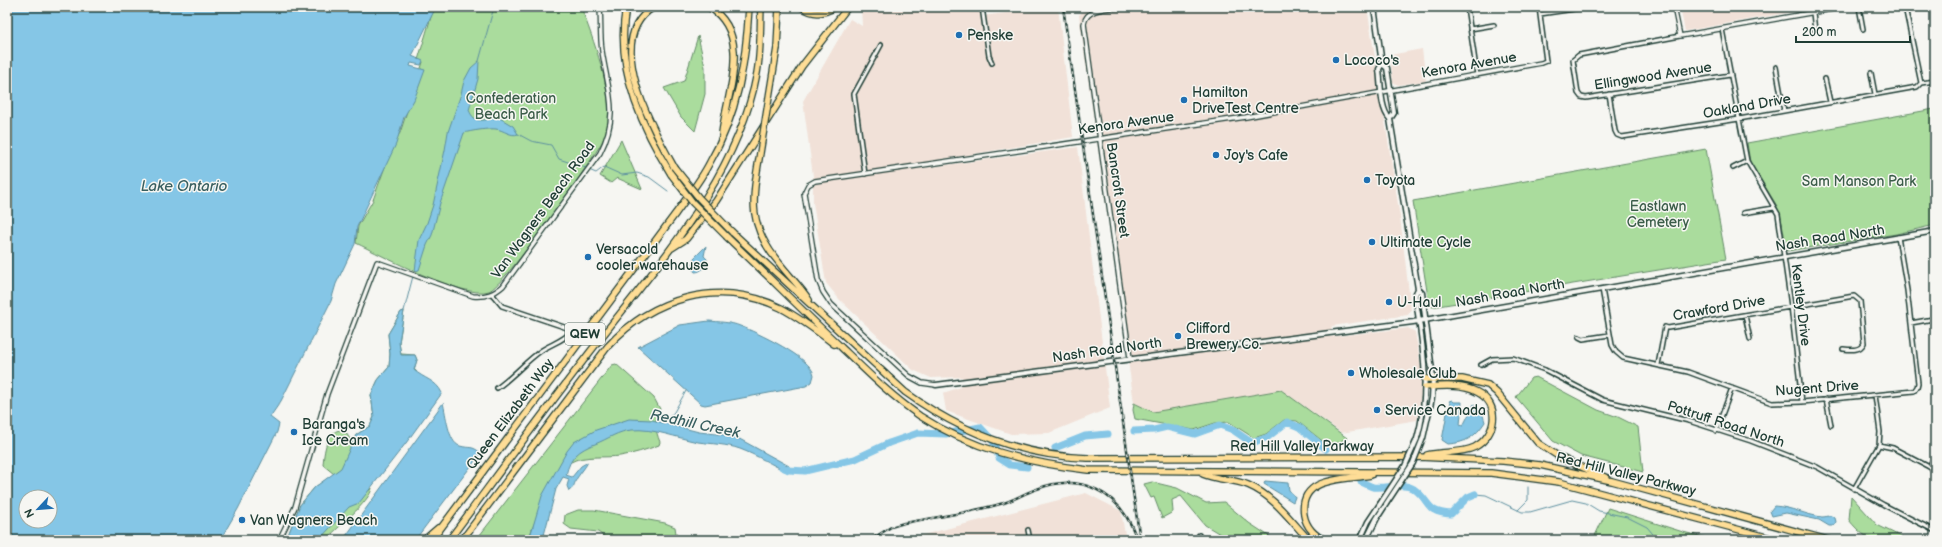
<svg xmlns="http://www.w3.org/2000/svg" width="1942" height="547" font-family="'Balsamiq Sans',sans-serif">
  <rect width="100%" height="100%" fill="#f6f6f2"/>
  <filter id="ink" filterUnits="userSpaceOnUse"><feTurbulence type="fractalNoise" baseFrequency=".025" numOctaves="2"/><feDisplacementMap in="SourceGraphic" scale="8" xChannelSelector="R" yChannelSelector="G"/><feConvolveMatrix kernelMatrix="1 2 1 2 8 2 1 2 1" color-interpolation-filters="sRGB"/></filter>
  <g filter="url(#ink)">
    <path fill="#f1e1d8" d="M861 7H978L981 16 1058 7 1073 137 916 164 917 169 1078 147 1110 408 1049 433 1011 434 946 411 943 393 961 387 962 377 931 378 913 370 839 299 826 283 813 203V176L803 101 850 19 862 26Z
      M1098 7H1367L1400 217 1411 310 1408 315 1332 326 1329 337 1408 328 1415 332 1421 367 1422 390 1417 420 1342 433 1281 390 1153 412 1134 403 1079 15 1086 9Z
      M1680 7H1820L1685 31Z
      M1422 49 1426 81 1398 85 1393 82 1390 55Z
      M1086 493 1121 511 1126 540H903Z"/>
    <path fill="#aadc9d" stroke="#648c68" d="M434 7H581C593 39 613 91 608 124 607 131 604 139 601 144 588 166 505 285 489 291 465 300 381 255 356 243L358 226 373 200 394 142 400 133 423 62 418 60Z
      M698 36 705 67V94L695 131 681 117 664 88 684 81Z
      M1934 109 1935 225 1896 234 1787 251 1782 223 1777 206 1750 162 1747 143Z
      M621 140 642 189 617 178 611 183 600 176Z
      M1706 149 1726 259 1432 307 1429 304 1413 201Z
      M404 311 399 343 401 354 415 355 417 360 414 369 417 372 286 540 300 505 315 487 334 474 323 465C324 453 326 428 344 430L352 442 356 435 370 426 374 417 371 395 378 380 389 367 390 354 388 334 401 312Z
      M616 364 654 398 660 409C654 421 655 430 660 442L659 445C646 450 633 454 620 456 606 458 583 455 571 462 551 474 536 519 528 540H476L612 365Z
      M1536 377 1598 410 1618 417 1638 427 1643 472 1581 456 1553 441 1516 397 1531 378Z
      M1281 390 1347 438 1330 447 1297 421 1284 420 1266 434 1254 438 1229 422 1215 423 1194 430 1135 419 1133 410 1134 403 1153 412Z
      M1152 482 1177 488 1206 503 1224 502 1249 523 1275 540H1230L1205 525 1181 496 1172 500 1173 512 1162 518 1154 497 1151 498 1144 484Z
      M372 488C370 502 336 528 326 540H299Z
      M1851 496 1877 525 1908 540C1878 540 1869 545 1849 520Z
      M1608 508 1683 532 1715 540H1593Z
      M578 510H594L665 523 675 527 677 540H609L598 532 571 529 564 524 565 515Z"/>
    <path fill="#85c6e6" stroke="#5c8f9f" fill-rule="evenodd" d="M7 7H436L412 56 423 61 421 65 411 63 410 66 425 70 414 100 404 117 396 144 357 227 355 244 336 284 331 301 281 401 270 417 279 424 277 432 238 509 220 540H7ZM26 497H50V521H26Z
      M479 61 478 79 469 110C475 125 484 120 498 117L513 126 518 134C511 137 504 130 496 129 490 128 470 131 464 133L440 203 432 235 427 245 419 270 415 271 419 240 427 223 433 205 445 150 448 132 461 94 464 81 471 68Z
      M706 246 704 256 707 259C707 265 702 272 695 272L692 268 694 258Z
      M404 311 399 342 401 355H415L417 360 414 370C424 379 436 380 442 393L406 443 359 503 349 507 319 540H286L300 505 315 487 341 468 356 435 370 426 374 417 371 395 378 380 389 367 390 354 388 334 401 312Z
      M709 321C719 322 731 322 740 326 756 332 812 358 814 375L812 382 806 386 705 405 701 404 638 347 680 325Z
      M1452 400 1454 402H1462L1460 425 1463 426 1474 404 1482 412 1485 422C1475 437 1466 443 1448 444L1442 440 1448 408 1451 404 1449 401Z
      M443 403C446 413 448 443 460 446 471 449 471 445 481 453L415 540H343Z
      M629 419 652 420 699 432 734 436 789 466V473C773 465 756 455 740 449 726 444 712 444 698 442 677 438 653 428 632 430 618 431 608 439 595 444 579 450 570 457 566 475L572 477 581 466 588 462C585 468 581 472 577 478 574 483 575 487 569 491L567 486 569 479 563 477 556 489 544 535C553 538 562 535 570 540H529L542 496 567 451 574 442 596 430Z
      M1265 481 1288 483 1289 490 1295 497 1293 502 1264 484Z
      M1774 506C1792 507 1805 515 1822 517 1825 517 1827 516 1831 516L1835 518 1836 522 1833 526H1829L1819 520 1786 513 1772 516 1770 511Z"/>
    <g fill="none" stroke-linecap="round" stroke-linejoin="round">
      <path stroke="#5c8f9f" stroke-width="1" d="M479 61 494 7
        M518 134 531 141 551 145 559 159 586 168
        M589 170 596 173 604 167 622 175 637 173 649 177 668 191
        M404 311 413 276
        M664 423 674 412 686 391
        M1475 494 1486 495 1522 512H1530L1572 500 1586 503 1599 511 1627 517 1647 527 1658 540
        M1518 510 1528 500V487"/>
      <path stroke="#85c6e6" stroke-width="7" d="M1134 431 1154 430 1167 427 1195 434 1220 425 1233 430 1252 443 1268 437 1287 422 1299 427 1326 449
        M1055 448 1085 436 1108 434
        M782 467 789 470 805 471 855 459 889 443 918 433 946 434 980 427 993 441 999 458 1010 465 1027 467
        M1361 482C1365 483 1369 486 1373 487 1385 489 1402 482 1414 489 1431 501 1425 513 1451 514L1468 497 1475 494"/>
      <defs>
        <path id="minor" d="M982 7 989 56 992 63
          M1467 7 1477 75
          M1539 7 1546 61
          M1859 7 1863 29
          M1813 13 1815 31
          M1540 14 1588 7
          M1470 29 1494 25
          M1722 29 1747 161 1778 214 1791 306 1802 402
          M1680 36 1579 55 1573 60 1578 93 1581 97 1586 98 1730 75
          M1776 67 1784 111
          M1871 73 1875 94
          M1825 79 1830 102
          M1921 83 1935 81
          M1609 94 1615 131 1617 135 1622 137 1739 119 1917 87 1921 83 1905 7
          M1733 168 1747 161
          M865 174 854 94 881 45
          M1743 213 1774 208
          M1602 289 1612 345 1616 352 1623 358 1688 372 1772 403 1802 402 1914 391 1917 387 1918 383 1907 290 1898 237
          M492 294 502 306 573 330C564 341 553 343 542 350 526 361 513 377 497 388
          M1745 315 1750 339
          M1911 323 1933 319
          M1579 337 1583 339 1609 335
          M1481 365 1492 359 1513 358 1545 370 1603 400 1689 421 1751 441 1817 467 1884 505 1935 531
          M1658 365 1665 327 1668 328 1854 296 1860 301 1864 343C1860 351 1852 350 1843 349
          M1826 399 1831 425
          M1716 431 1732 388
          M1879 445 1893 448 1935 470
          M1929 467 1935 456
          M1854 489 1879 445 1880 432 1875 395
          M1028 530 1030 540
          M1199 535 1200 540"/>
        <path id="tertiary" d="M1123 7C1110 9 1086 7 1084 24L1130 358
          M1674 7 1680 36 1844 7
          M936 385 922 383 909 376 831 304 823 292 818 280 804 193 808 185 815 181 1246 117 1541 63 1546 61
          M279 540 295 507 327 394 377 262 473 296C486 297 494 294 503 286L600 153C620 114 608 91 602 51 600 36 601 22 600 7"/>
        <path id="secondary" d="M1374 7 1382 64 1379 69C1381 84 1380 109 1390 119L1418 289 1422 293 1433 378 1432 398 1423 438
          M1382 64 1387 68 1394 113 1390 119
          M936 385 1413 322 1935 231
          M1417 439C1431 391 1423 343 1415 295L1418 289
          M1360 540 1368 522 1380 504
          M1366 540 1377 518 1386 504"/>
        <path id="motorway" d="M626 7C615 66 640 125 671 174
          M654 7C601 38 653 130 674 167
          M709 7C753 34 727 93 722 133
          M802 7C813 15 824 14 835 7
          M777 48 779 7
          M760 153C752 200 747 225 780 264 789 276 801 287 809 300
          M732 232 905 392C959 431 1021 456 1088 458L1419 457 1503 461 1540 465 1612 481 1828 540
          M727 237C765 273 802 310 840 346 865 370 891 396 920 416 971 449 1029 463 1088 470L1491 473 1559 482 1778 540
          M672 248 686 239 716 201 802 66 848 7
          M1426 379H1462L1488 385 1497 393 1538 443 1561 458 1607 478
          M1425 387C1441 386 1463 384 1477 392 1501 404 1497 435 1475 447 1461 454 1442 451 1427 455
          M1203 474C1217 480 1233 479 1248 485 1274 496 1290 520 1309 540
          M424 540 438 528
          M432 540 676 213C688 196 701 180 710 162 738 114 746 61 749 7
          M449 540C496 477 542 414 590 352 654 268 737 181 757 73 761 51 760 29 761 7
          M462 540 608 346C653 297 719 278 781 308 800 318 817 331 834 344
          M1325 540C1315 536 1306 527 1304 515 1298 475 1347 480 1371 475"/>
      </defs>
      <use href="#minor" stroke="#1f3d34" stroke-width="6"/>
      <use href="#tertiary" stroke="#1f3d34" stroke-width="6"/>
      <use href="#secondary" stroke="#1f3d34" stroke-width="7"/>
      <use href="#motorway" stroke="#1f3d34" stroke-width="8"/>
      <use href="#minor" stroke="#f6f6f2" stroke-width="3"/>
      <use href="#tertiary" stroke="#f6f6f2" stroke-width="3.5"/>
      <use href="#secondary" stroke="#f6f6f2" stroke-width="4"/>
      <use href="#motorway" stroke="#fedd96" stroke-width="5.5"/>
      <defs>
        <path id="rail" d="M1063 7 1140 540
          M870 540 891 527 904 523C936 517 969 513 1000 504 1013 501 1024 493 1037 489 1080 472 1119 492 1135 534"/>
      </defs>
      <use href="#rail" stroke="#1f3d34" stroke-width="2.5"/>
      <use href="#rail" stroke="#f6f6f2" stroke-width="1" stroke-dasharray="3" stroke-linecap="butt"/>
      <defs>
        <path id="secondary-bridge" d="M1380 504 1405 466 1417 439
          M1386 504 1413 463 1423 438"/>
        <path id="motorway-bridge" d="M760 153 777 48
          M674 167 699 198 732 232
          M671 174 693 203 727 237"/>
      </defs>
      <use href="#secondary-bridge" stroke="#1f3d34" stroke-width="7" stroke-linecap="butt"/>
      <use href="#motorway-bridge" stroke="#1f3d34" stroke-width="8" stroke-linecap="butt"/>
      <use href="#secondary-bridge" stroke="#f6f6f2" stroke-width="4"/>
      <use href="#motorway-bridge" stroke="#fedd96" stroke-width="5.5"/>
    </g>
  </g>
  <g fill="#1f6fb2" stroke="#f6f6f2" stroke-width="1.5">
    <circle cx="959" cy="35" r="4"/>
    <circle cx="1336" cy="60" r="4"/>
    <circle cx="1184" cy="100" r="4"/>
    <circle cx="1216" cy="155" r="4"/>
    <circle cx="1367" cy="180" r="4"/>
    <circle cx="1372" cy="242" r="4"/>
    <circle cx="588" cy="257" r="4"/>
    <circle cx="1389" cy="302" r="4"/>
    <circle cx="1178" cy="336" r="4"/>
    <circle cx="1351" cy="373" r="4"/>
    <circle cx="1377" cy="410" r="4"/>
    <circle cx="294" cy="432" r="4"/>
    <circle cx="242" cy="520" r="4"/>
  </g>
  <g text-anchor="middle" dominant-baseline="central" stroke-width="3" stroke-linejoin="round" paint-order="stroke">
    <rect fill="#f6f6f2" stroke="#60746d" stroke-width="1" x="565" y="323" width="40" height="22" rx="3"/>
    <g font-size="13" font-weight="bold" fill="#1f3d34">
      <text x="585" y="334">QEW</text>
    </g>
    <g font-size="14" fill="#1f3d34" stroke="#f6f6f2" text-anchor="start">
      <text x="967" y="35">Penske</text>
      <text x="1344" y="60">Lococo's</text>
      <text x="1192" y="92">Hamilton<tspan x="1192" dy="16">DriveTest Centre</tspan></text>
      <text x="1224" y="155">Joy's Cafe</text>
      <text x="1375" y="180">Toyota</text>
      <text x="1380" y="242">Ultimate Cycle</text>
      <text x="596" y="249">Versacold<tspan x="596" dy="16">cooler warehause</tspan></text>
      <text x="1397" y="302">U-Haul</text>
      <text x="1186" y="328">Clifford<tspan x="1186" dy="16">Brewery Co.</tspan></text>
      <text x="1359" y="373">Wholesale Club</text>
      <text x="1385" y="410">Service Canada</text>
      <text x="302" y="424">Baranga's<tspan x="302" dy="16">Ice Cream</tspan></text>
      <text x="250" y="520">Van Wagners Beach</text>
    </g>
    <g font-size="14" fill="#1f3d34" stroke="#f6f6f2">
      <text transform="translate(1469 65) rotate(-10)">Kenora Avenue</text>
      <text transform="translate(1653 76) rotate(-9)">Ellingwood Avenue</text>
      <text transform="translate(1747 106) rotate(-10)">Oakland Drive</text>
      <text transform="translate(1126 123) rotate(-8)">Kenora Avenue</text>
      <text transform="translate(1118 190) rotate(82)">Bancroft Street</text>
      <text transform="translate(543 210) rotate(-54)">Van Wagners Beach Road</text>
      <text transform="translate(1830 238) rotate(-9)">Nash Road North</text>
      <text transform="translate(1510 293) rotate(-10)">Nash Road North</text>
      <text transform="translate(1801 305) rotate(83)">Kentley Drive</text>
      <text transform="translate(1719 308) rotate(-10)">Crawford Drive</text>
      <text transform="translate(1107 350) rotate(-8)">Nash Road North</text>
      <text transform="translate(1817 388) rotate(-4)">Nugent Drive</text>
      <text transform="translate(510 414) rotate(-53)">Queen Elizabeth Way</text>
      <text transform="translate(1726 424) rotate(18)">Pottruff Road North</text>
      <text x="1302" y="446">Red Hill Valley Parkway</text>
      <text transform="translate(1626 474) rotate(14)">Red Hill Valley Parkway</text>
    </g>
    <g font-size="14" fill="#3b5d49" stroke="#f6f6f2">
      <text x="511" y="98">Confederation<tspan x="511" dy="16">Beach Park</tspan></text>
      <text x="1859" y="181">Sam Manson Park</text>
      <text x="1658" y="206">Eastlawn<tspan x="1658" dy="16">Cemetery</tspan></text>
    </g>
    <g font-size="15" font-style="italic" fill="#385f60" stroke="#f6f6f2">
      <text x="184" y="186">Lake Ontario</text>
      <text transform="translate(695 424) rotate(12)">Redhill Creek</text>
    </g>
  </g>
  <rect width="1942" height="547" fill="none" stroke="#f6f6f2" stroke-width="24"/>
  <rect x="12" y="12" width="1918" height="523" fill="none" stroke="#1f3d34" stroke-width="1.5" filter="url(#ink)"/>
  <g transform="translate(38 509) rotate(244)"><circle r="19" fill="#f6f6f2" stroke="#a0aca6"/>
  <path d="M0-3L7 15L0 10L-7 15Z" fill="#1f6fb2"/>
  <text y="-6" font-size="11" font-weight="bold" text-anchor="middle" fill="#1f3d34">N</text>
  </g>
  <path d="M1796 36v6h114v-6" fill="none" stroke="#1f3d34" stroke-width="2"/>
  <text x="1802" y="36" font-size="12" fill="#1f3d34" stroke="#f6f6f2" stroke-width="3" paint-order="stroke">200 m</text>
</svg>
